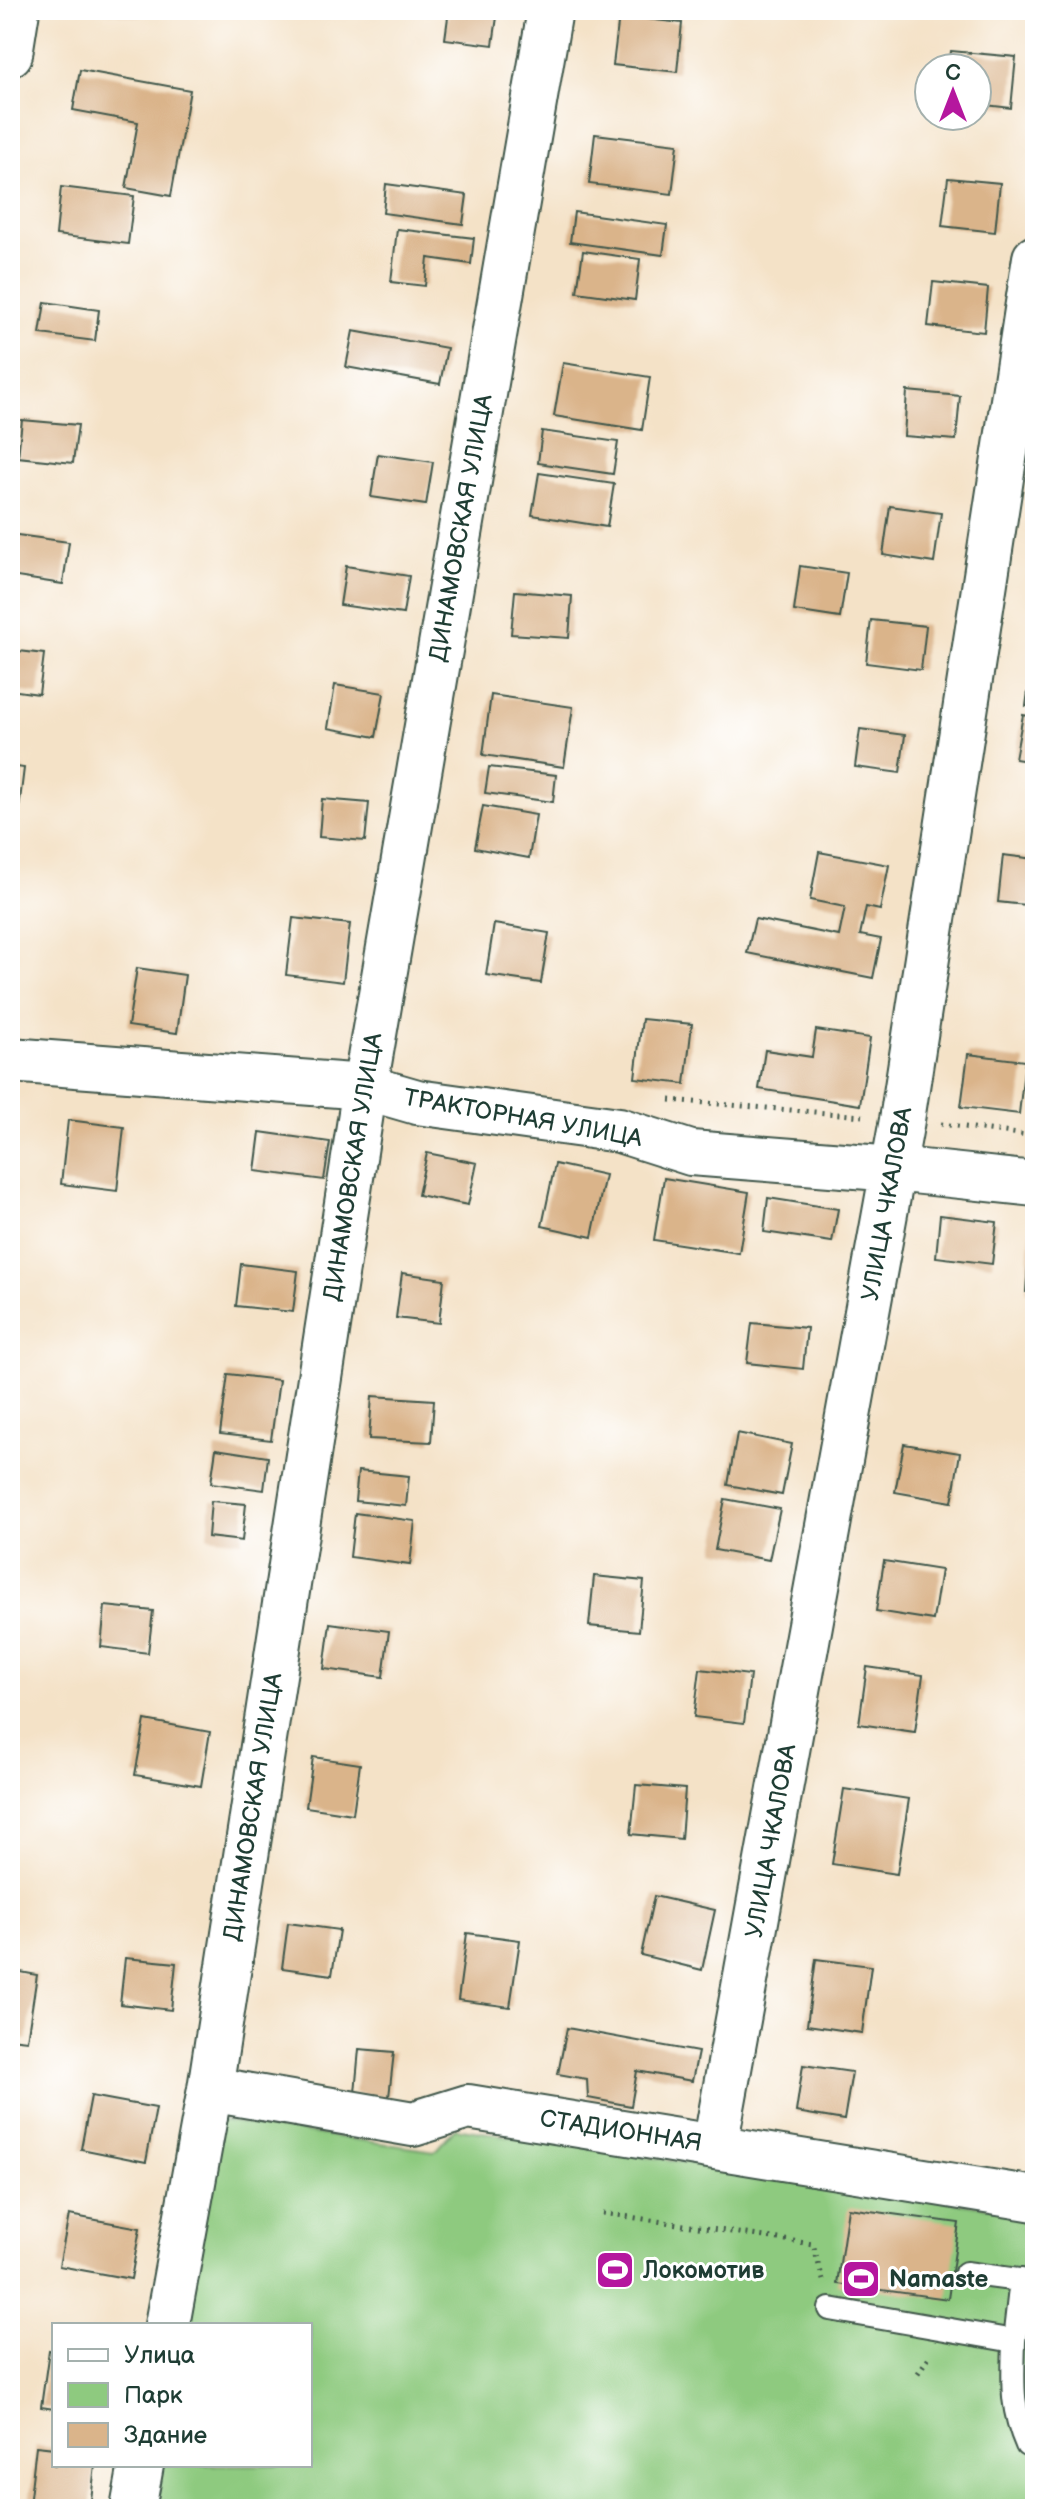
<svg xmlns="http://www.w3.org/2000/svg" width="1045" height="2519" font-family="'Balsamiq Sans',sans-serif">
  <rect width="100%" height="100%" fill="#fff"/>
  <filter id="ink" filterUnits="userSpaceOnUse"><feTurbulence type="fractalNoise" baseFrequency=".0125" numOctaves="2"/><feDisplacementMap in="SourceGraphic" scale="16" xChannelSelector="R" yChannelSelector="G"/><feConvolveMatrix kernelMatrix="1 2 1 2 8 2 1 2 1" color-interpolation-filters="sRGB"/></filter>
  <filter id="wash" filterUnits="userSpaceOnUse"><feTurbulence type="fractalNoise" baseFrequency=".006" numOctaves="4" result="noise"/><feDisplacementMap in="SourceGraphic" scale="32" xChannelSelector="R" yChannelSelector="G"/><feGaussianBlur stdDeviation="1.8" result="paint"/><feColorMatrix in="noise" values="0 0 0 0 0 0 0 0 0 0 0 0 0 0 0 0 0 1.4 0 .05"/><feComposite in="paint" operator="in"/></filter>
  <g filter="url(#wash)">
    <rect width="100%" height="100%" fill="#f4e2c7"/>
    <path fill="#8eca7f" stroke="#56845a" stroke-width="2" d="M220 2120 435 2151 455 2128 1035 2214V2509H155L163 2465H310V2325H186Z"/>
    <g id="blocks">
      <path fill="#dab48a" d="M96 10H141L140 17Z
        M449 10H498L493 45 445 39Z
        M619 16 682 23 677 72 613 65Z
        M951 51 1016 57 1011 108 977 104V68H949Z
        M80 70 190 90 171 196 126 188 138 122 73 110Z
        M595 134 678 144 672 194 589 184Z
        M948 178 1000 183 995 232 942 226Z
        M386 184 467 195 463 224 383 213Z
        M61 187 134 196 128 244 56 235Z
        M574 212 667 225 663 255 570 242Z
        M397 229 474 238 471 264 428 258 425 286 391 282Z
        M583 251 640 259 635 300 577 292Z
        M933 282 988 288 984 332 928 326Z
        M45 302 99 310 95 341 40 334Z
        M353 331 447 348 440 384 346 367Z
        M563 363 650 377 642 430 554 416Z
        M907 391 960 396 956 440 904 436Z
        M22 420 78 425 73 463 18 457Z
        M542 431 618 442 613 474 538 463Z
        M378 454 433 462 426 505 371 497Z
        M539 473 614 484 607 527 532 515Z
        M890 506 941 513 934 563 883 555Z
        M10 534 69 542 63 584 10 576Z
        M346 566 409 576 403 614 340 605Z
        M800 566 847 573 840 618 794 611Z
        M515 591 572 596 569 638 511 634Z
        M871 620 926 626 921 670 866 663Z
        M10 650 44 654 39 694 10 690Z
        M1031 670H1035V707L1026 706Z
        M335 685 384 693 376 737 328 728Z
        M491 695 573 707 564 767 483 755Z
        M1023 715 1035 717V762L1015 759Z
        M860 729 905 735 900 773 855 767Z
        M10 766 24 768 19 809 10 808Z
        M489 767 556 775 553 802 485 793Z
        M322 799 369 803 365 841 319 837Z
        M483 806 536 815 529 858 475 848Z
        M819 852 889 865 880 910 866 907 860 935 881 939 873 978 747 953 755 919 839 936 845 907 810 900Z
        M1003 855 1035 859V906L998 902Z
        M293 918 350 924 343 982 286 975Z
        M494 924 549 933 541 983 486 975Z
        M137 968 185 975 177 1033 128 1026Z
        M642 1019 692 1024 685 1084 635 1078Z
        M816 1030 870 1038 860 1105 759 1089 765 1050 812 1057Z
        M968 1054 1025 1061 1019 1114 961 1107Z
        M68 1120 124 1127 117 1191 61 1184Z
        M260 1132 330 1142 324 1180 255 1171Z
        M427 1153 477 1163 468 1205 418 1195Z
        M555 1164 605 1175 592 1237 542 1226Z
        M664 1178 749 1192 739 1253 654 1240Z
        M768 1198 838 1209 832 1242 764 1232Z
        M940 1215 997 1222 992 1264 936 1257Z
        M1031 1225H1035V1292H1026Z
        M241 1264 298 1271 293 1312 236 1306Z
        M402 1273 444 1279 439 1323 396 1318Z
        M752 1323 807 1328 803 1369 747 1363Z
        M228 1374 279 1380 271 1440 220 1434Z
        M372 1396 434 1400 431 1442 369 1439Z
        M737 1433 792 1444 782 1495 728 1485Z
        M904 1444 960 1453 952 1502 895 1492Z
        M216 1449 268 1457 264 1490 211 1483Z
        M358 1471 409 1476 406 1506 355 1501Z
        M725 1499 780 1509 769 1560 715 1550Z
        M211 1501 246 1504 242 1541 208 1537Z
        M355 1513 415 1521 410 1565 350 1557Z
        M884 1561 941 1570 933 1620 876 1611Z
        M594 1576 644 1581 639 1631 589 1626Z
        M105 1606 153 1611 148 1653 101 1647Z
        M330 1623 389 1631 383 1677 324 1669Z
        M867 1667 923 1675 915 1732 859 1724Z
        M700 1669 750 1675 744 1723 694 1717Z
        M145 1720 210 1732 201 1786 135 1775Z
        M313 1757 360 1764 353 1814 306 1807Z
        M636 1785 685 1789 681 1839 631 1834Z
        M844 1789 909 1799 897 1874 832 1864Z
        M654 1896 715 1910 702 1970 641 1955Z
        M288 1923 339 1930 332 1975 282 1968Z
        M467 1933 520 1940 510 2007 458 2000Z
        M125 1958 176 1963 171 2010 120 2004Z
        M816 1959 871 1966 862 2033 807 2025Z
        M10 1970 37 1975 27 2040 10 2038Z
        M567 2028 698 2052 692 2081 637 2071 631 2106 588 2098 587 2079 558 2074Z
        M359 2049 394 2052 389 2097 355 2093Z
        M803 2065 852 2072 844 2120 796 2112Z
        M91 2096 156 2108 146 2162 81 2149Z
        M848 2208 959 2223 948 2299 837 2284Z
        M69 2215 140 2228 131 2279 59 2266Z
        M49 2350 54 2351V2409L41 2407Z
        M36 2446 54 2448V2465H95L90 2509 29 2506Z"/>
    </g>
  </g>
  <g filter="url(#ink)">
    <use href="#blocks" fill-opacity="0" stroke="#3f564a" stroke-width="2"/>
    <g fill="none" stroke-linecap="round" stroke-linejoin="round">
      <defs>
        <path id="lane" d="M966 2273 1034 2282
          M830 2309 1014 2341 1021 2280
          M1014 2341C1013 2382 1010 2406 1027 2445L1035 2447"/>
        <path id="street" d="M10 54 17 10
          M10 1060 365 1087 417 1102 619 1130 691 1153 894 1169 1035 1184
          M210 2089 413 2124 468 2107 1035 2199
          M715 2146 902 1120 1035 258
          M167 2325 210 2089 365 1087 550 10
          M133 2509 141 2465"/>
      </defs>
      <use href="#lane" stroke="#3f564a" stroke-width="26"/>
      <use href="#street" stroke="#3f564a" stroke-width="48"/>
      <path stroke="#3f564a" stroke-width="5" stroke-dasharray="2 6" stroke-linecap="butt" d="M670 1100 863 1116
        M941 1124 1035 1136
        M603 2213 813 2244 823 2280
        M918 2373 929 2357"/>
      <use href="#lane" stroke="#fff" stroke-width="22"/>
      <use href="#street" stroke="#fff" stroke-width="44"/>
    </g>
  </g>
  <defs>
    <symbol id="stadium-square" viewBox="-11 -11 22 22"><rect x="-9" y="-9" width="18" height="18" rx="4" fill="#b5179e" stroke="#fff"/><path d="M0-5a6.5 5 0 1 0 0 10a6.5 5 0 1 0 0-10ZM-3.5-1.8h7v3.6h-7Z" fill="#fff"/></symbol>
  </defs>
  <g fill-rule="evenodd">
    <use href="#stadium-square" x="593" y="2248" width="44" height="44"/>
    <use href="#stadium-square" x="839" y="2257" width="44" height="44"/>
  </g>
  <g text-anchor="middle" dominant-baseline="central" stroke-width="6" stroke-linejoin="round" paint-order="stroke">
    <g font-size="24" fill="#1f3d34" stroke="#fff">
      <text transform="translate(461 528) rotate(-80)">ДИНАМОВСКАЯ УЛИЦА</text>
      <text transform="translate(523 1118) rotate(10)">ТРАКТОРНАЯ УЛИЦА</text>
      <text transform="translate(353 1167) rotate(-81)">ДИНАМОВСКАЯ УЛИЦА</text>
      <text transform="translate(887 1204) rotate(-80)">УЛИЦА ЧКАЛОВА</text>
      <text transform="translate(253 1807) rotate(-81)">ДИНАМОВСКАЯ УЛИЦА</text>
      <text transform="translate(771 1841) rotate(-80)">УЛИЦА ЧКАЛОВА</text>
      <text transform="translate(621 2131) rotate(9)">СТАДИОННАЯ</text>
    </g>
    <g font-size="24" font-weight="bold" fill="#1f3d34" stroke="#fff" text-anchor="start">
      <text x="643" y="2270">Локомотив</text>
      <text x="889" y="2279">Namaste</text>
    </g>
  </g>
  <rect width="1045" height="2519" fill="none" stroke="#fff" stroke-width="40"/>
  <rect x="52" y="2323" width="260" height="144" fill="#ffffff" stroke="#a5b1ae" stroke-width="2"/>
  <rect x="68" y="2349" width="40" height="12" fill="#ffffff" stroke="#a5b1ae" stroke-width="2"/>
  <text x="124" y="2363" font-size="24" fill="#1f3d34">Улица</text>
  <rect x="68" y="2383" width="40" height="24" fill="#8eca7f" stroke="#a5b1ae" stroke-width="2"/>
  <text x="124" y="2403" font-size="24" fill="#1f3d34">Парк</text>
  <rect x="68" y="2423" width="40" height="24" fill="#dab48a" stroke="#a5b1ae" stroke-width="2"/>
  <text x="124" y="2443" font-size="24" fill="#1f3d34">Здание</text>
  <g transform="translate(953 92)"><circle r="38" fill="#ffffff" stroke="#a5b1ae" stroke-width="2"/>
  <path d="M0-6L14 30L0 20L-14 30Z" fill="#b5179e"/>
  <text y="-12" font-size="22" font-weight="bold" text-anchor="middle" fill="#1f3d34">С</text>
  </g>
</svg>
